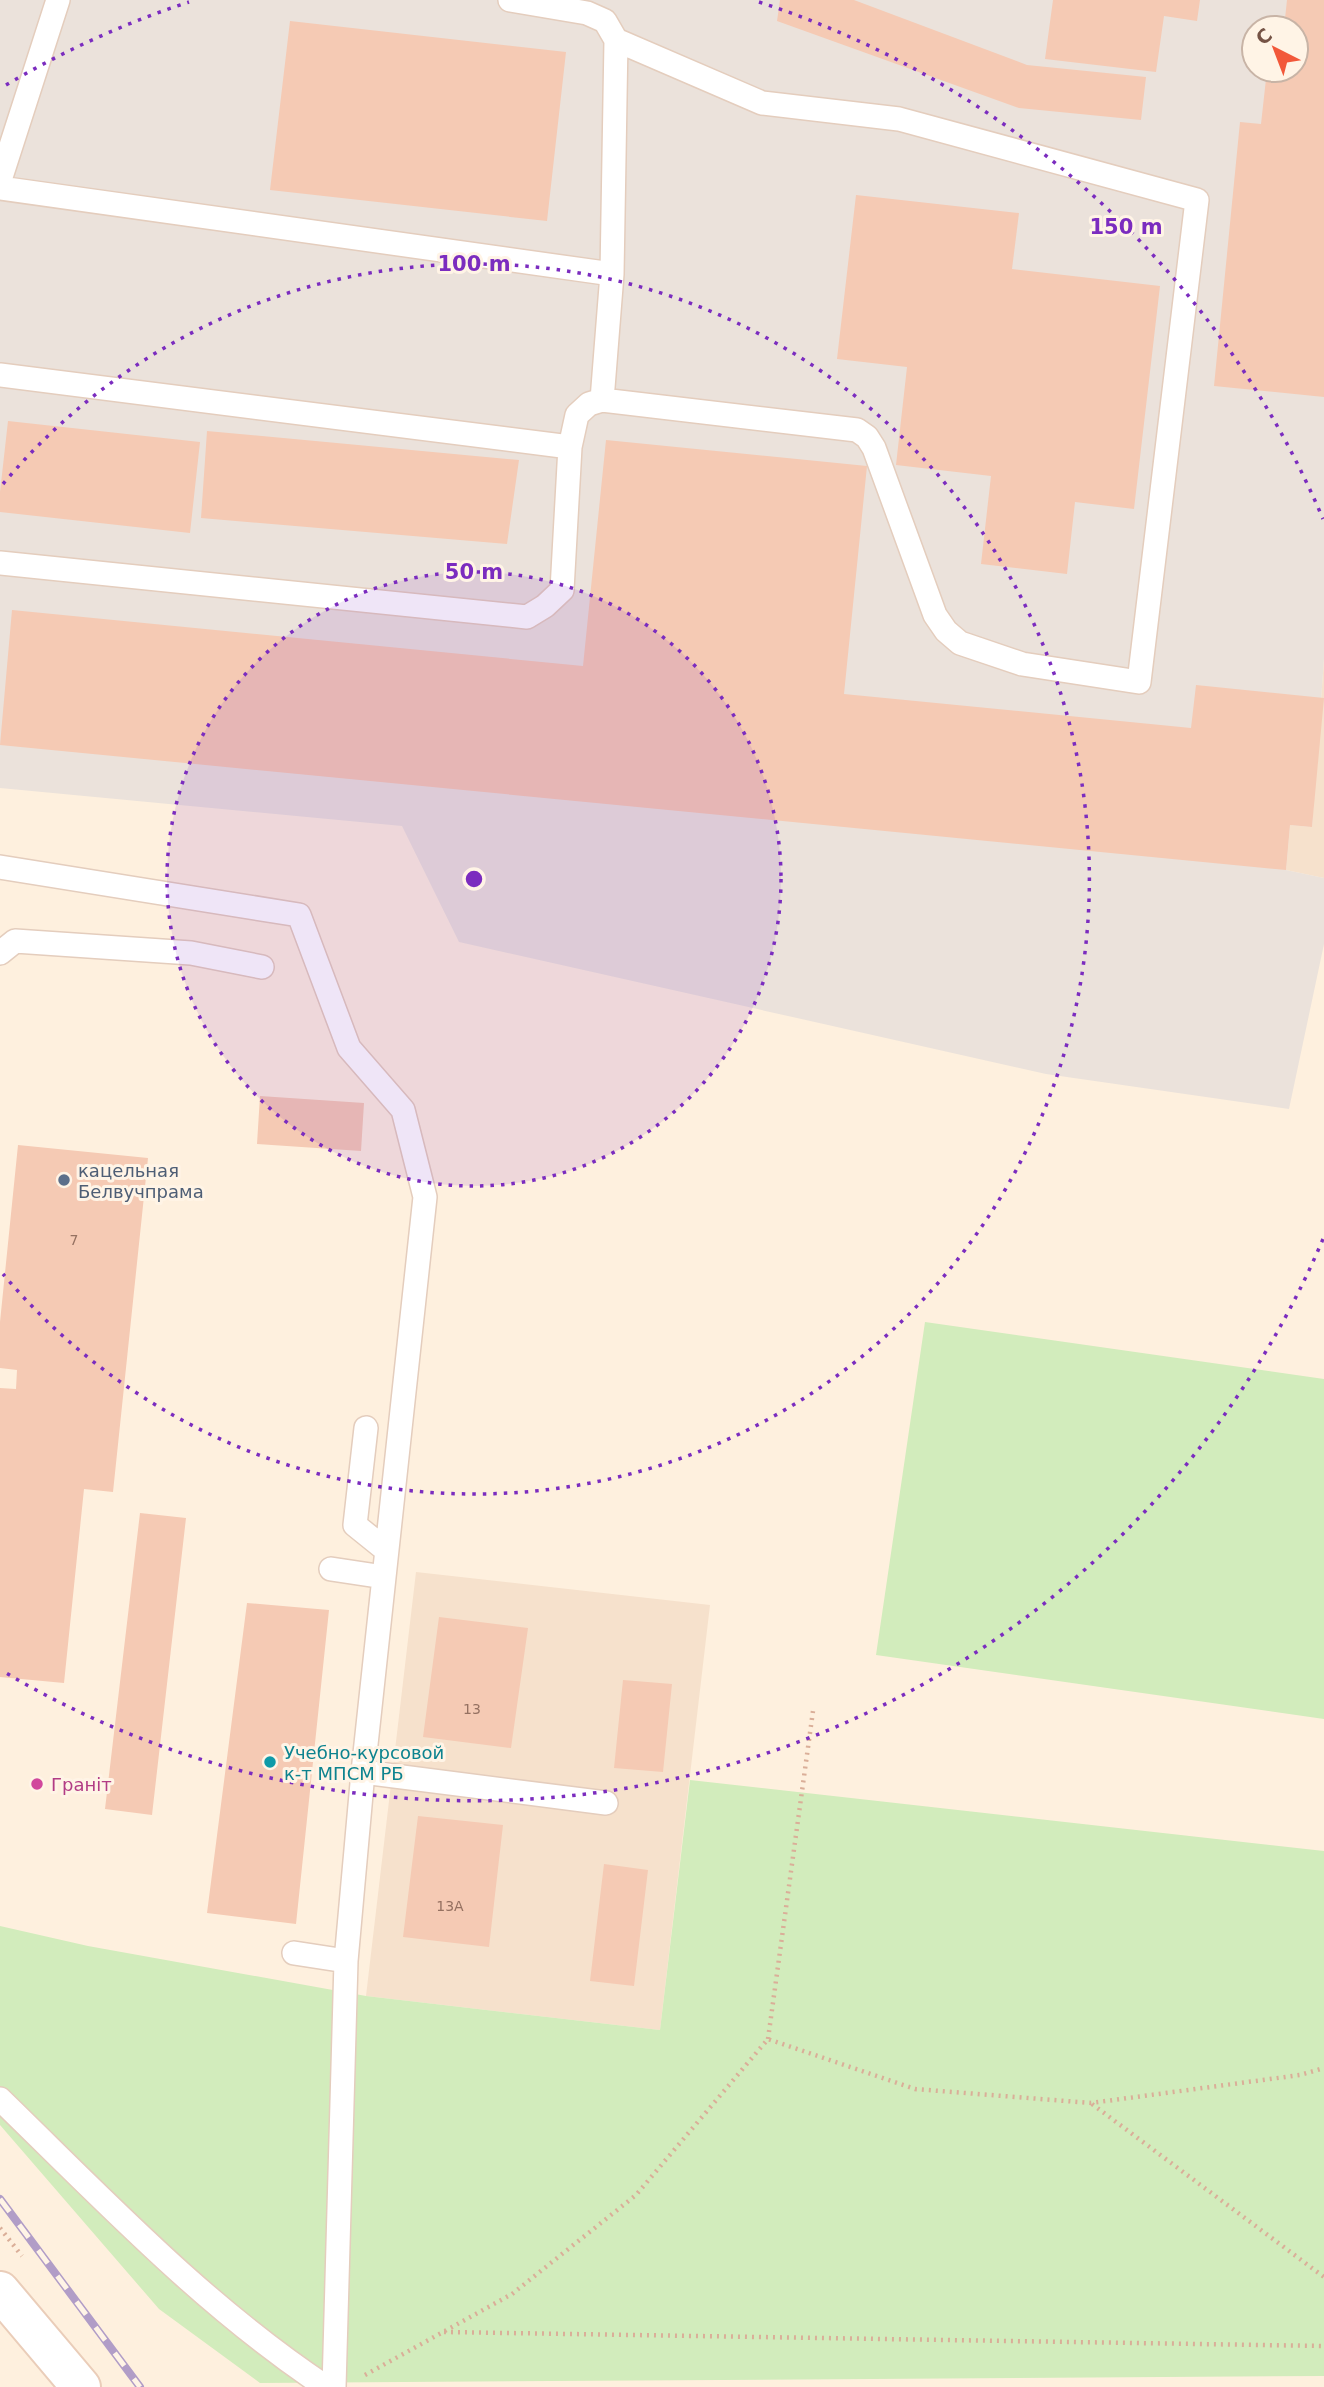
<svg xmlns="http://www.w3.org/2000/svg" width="1324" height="2387" font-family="'DejaVu Sans',sans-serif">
  <rect width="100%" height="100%" fill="#fef0de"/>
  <path fill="#f6e1cc" d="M1324 659V878L1286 870 1290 825 1312 827Z
    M416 1572 710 1605 660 2030 366 1996Z"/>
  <path fill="#ebe2db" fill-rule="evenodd" d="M0 0H1324V659L1312 827 1290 825 1286 870 1324 878V944L1289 1109 1046 1074 459 942 402 826 0 788ZM1254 28H1296V70H1254Z"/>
  <path fill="#d2ecbc" d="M925 1322 1324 1379V1719L876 1655Z
    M690 1780 1324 1851V2376L260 2383 159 2309 0 2125V1926L88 1946 366 1996 660 2030Z"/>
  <path fill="#f5cab4" d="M780 0H854L1027 65 1146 77 1141 120 1019 108 777 21Z
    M1053 0H1200L1197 21 1164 16 1156 72 1045 59Z
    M1287 0H1324V397L1214 386 1240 122 1261 124 1267 70H1296V28H1284Z
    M290 21 566 52 547 221 270 190Z
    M856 195 1019 213 1012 269 1160 286 1134 509 1075 502 1067 574 981 564 991 476 896 465 907 367 837 359Z
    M8 421 200 442 190 533 0 512V492Z
    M207 431 519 460 507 544 201 518Z
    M606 440 867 466 844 694 1191 728 1196 685 1324 698 1312 827 1290 825 1286 870 0 745 12 610 583 666Z
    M260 1096 364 1103 361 1151 257 1144Z
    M18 1145 148 1158 113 1492 84 1489 64 1683 0 1677V1388L16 1389 17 1370 0 1368V1322Z
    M140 1513 186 1518 152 1815 105 1809Z
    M247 1603 329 1610 296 1924 207 1913Z
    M439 1617 528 1628 511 1748 423 1737Z
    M623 1680 672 1684 663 1772 614 1768Z
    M418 1816 503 1825 489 1947 403 1937Z
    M604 1864 648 1870 634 1986 590 1981Z"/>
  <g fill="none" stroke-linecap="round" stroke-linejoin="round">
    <defs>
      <path id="lane" d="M510 0 587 13 605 21 616 40 612 274 602 400
        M0 180 58 0
        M0 188 612 274
        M0 375 570 447
        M0 563 527 617 545 606 562 590 570 447 577 415 589 404 602 400 857 430 867 437 874 448 935 615 946 631 960 643 1022 664 1139 682 1197 200 899 119 762 103 616 40
        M0 867 299 915 349 1048 403 1110 425 1197 363 1772 346 1961 334 2387
        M0 953 15 941 191 953 262 967
        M366 1428 355 1525 386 1550
        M331 1569 384 1577
        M363 1772 606 1803
        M294 1953 346 1961
        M0 2099C104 2200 205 2307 326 2387"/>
      <path id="secondary" d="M0 2291 81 2387"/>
    </defs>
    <use href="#lane" stroke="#e4cdbd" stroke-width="26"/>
    <use href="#secondary" stroke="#eacdb9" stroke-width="42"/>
    <path stroke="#daae98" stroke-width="4.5" stroke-dasharray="2 5" stroke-linecap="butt" d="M768 2039 813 1711
      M1092 2104 1324 2277
      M0 2228 22 2256
      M444 2332 1324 2346
      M365 2375 512 2294 636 2195 768 2039 915 2089 1091 2103 1300 2075 1324 2068"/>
    <use href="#lane" stroke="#fff" stroke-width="23"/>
    <use href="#secondary" stroke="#fff" stroke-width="38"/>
    <defs>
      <path id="rail" d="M0 2199 140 2387"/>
    </defs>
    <use href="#rail" stroke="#b19dc7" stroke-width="8"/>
    <use href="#rail" stroke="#fff4e6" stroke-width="5" stroke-dasharray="16" stroke-linecap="butt"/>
  </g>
  <circle cx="474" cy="879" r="307" fill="#7b2cbf" fill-opacity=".12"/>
  <g fill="none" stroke="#7b2cbf" stroke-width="3.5" stroke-dasharray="3.5 7">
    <circle cx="474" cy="879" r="307"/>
    <path d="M3 484A615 615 0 1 1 3 1274"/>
    <path d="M1323 1239A922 922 0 0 1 6 1673M6 85A922 922 0 0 1 189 2M759 2A922 922 0 0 1 1323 519"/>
  </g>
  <circle fill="#5c6f8a" stroke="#fff4e6" stroke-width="2.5" cx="64" cy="1180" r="7"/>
  <circle fill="#0f9aa8" stroke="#fff4e6" stroke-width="2.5" cx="270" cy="1762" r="7"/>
  <circle fill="#d1479c" stroke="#fff4e6" stroke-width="2.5" cx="37" cy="1784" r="7"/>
  <g text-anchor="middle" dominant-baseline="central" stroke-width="6" stroke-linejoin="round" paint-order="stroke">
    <g font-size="14" fill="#957161">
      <text x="74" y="1240">7</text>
      <text x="472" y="1709">13</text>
      <text x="450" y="1906">13А</text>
    </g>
    <g font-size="18" fill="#4e5e75" stroke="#fff4e6" text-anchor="start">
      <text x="78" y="1170">кацельная<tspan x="78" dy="21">Белвучпрама</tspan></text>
    </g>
    <g font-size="18" fill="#0d838f" stroke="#fff4e6" text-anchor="start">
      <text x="284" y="1752">Учебно-курсовой<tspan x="284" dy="21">к-т МПСМ РБ</tspan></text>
    </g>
    <g font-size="18" fill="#b23c85" stroke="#fff4e6" text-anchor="start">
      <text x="51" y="1784">Граніт</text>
    </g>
  </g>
  <circle cx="474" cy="879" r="10" fill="#7b2cbf" stroke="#fff4e6" stroke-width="3.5"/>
  <g font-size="21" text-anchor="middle" font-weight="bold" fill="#7b2cbf" stroke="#fff4e6" stroke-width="6" stroke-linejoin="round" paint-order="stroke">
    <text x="1126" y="234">150 m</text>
    <text x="474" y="271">100 m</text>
    <text x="474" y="579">50 m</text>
  </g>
  <g transform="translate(1275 49) rotate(318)"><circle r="33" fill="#fff4e6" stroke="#c8b4a6" stroke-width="2"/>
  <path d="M0-5L12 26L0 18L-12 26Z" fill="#f2583a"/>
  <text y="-10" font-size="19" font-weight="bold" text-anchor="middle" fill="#755345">С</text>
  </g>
</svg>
